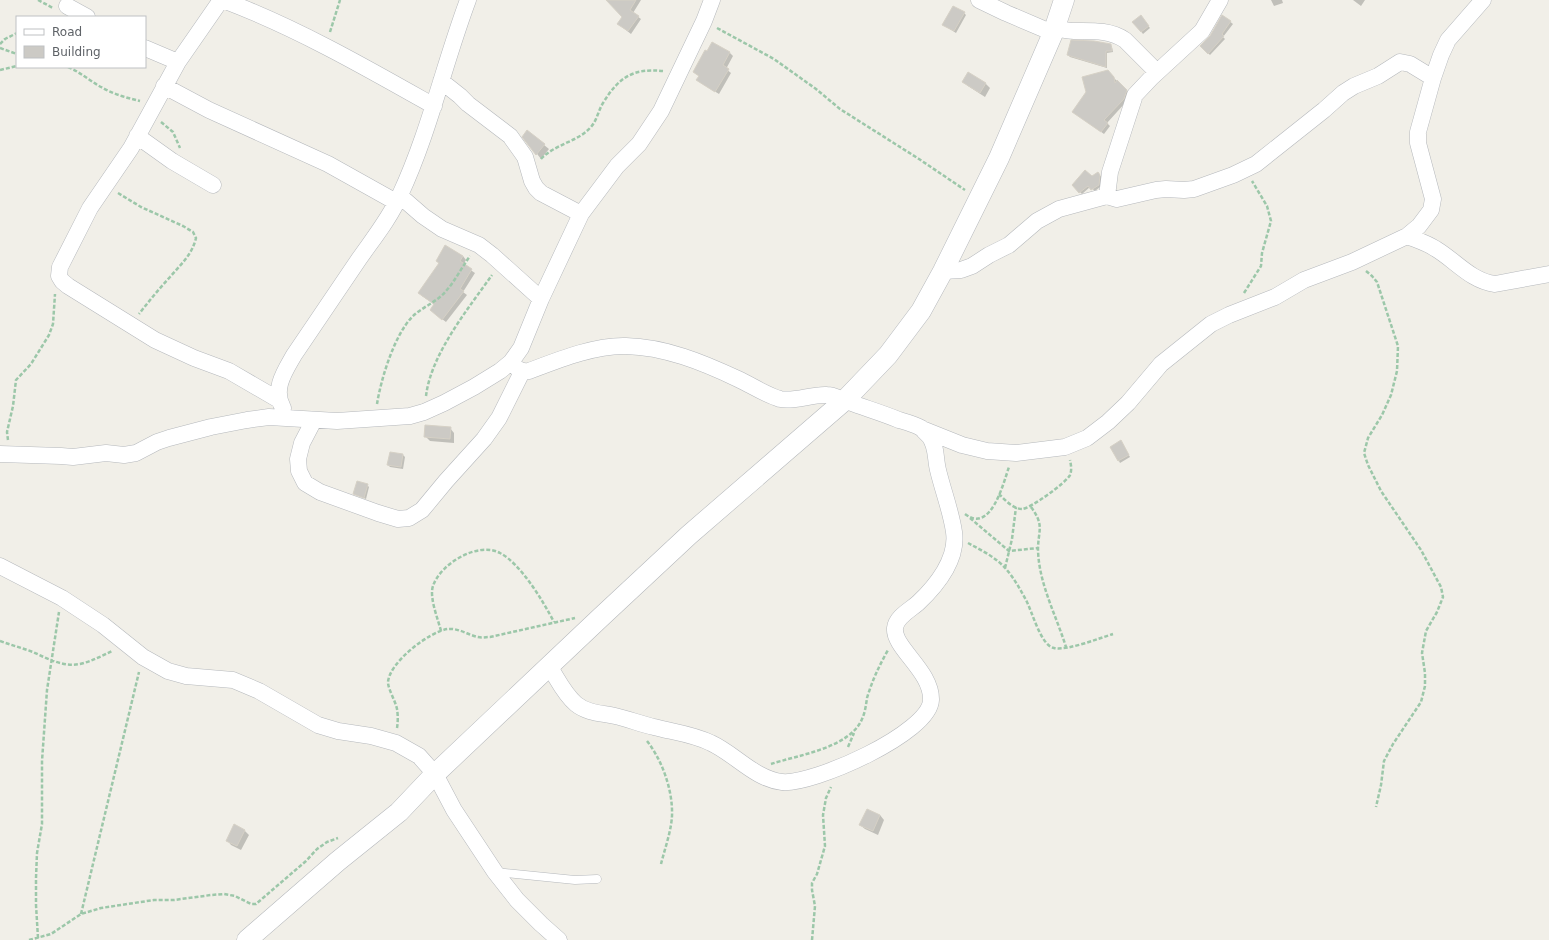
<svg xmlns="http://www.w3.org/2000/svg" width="1549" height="940" font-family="'DejaVu Sans',sans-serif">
  <rect width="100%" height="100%" fill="#f1efe8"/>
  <path fill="#0003" d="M608 0H641L633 13 641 19 631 34 622 27 624 17Z
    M1271 0H1282L1283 3 1274 6Z
    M1353 0H1365L1361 6Z
    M964 13 966 15 956 33 945 26Z
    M1223 16 1233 24 1223 37 1225 39 1210 55 1201 46 1211 37Z
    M1142 18 1150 28 1143 34 1134 22Z
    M1110 45 1112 47 1113 52 1107 53V68L1070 57 1068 55Z
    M729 52 733 56 726 69 731 73 719 94 701 83 698 80 700 77 694 72Z
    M1107 71 1129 93 1126 102 1107 123 1110 126 1104 134 1073 112Z
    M968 74 986 84 990 88 985 97 968 86 964 82Z
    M528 132 549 149 541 159 524 137Z
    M1099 175 1102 177 1100 187 1095 191 1090 187 1082 194 1073 185Z
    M445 246 463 256 466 260 463 265 475 273 463 292 467 295 446 322 434 313 435 305 422 296 439 264 437 261Z
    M450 428 454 433V443L430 441 426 437Z
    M1122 443 1130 457 1120 463 1119 461Z
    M403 455 405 457 403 469 390 467 388 465Z
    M367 485 369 487 366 499 354 494Z
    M880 815 884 820 878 835 865 829 860 825Z
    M244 830 249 835 241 850 231 845 227 840Z"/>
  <path fill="#cccac5" stroke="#d6d1c6" d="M606 0H636L630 10 639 16 628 31 617 24 622 17Z
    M953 6 965 12 954 31 942 25Z
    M1141 15 1149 26 1141 32 1132 22Z
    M1222 15 1231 21 1222 34 1224 36 1208 54 1200 46 1210 36Z
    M1071 40 1094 41 1111 44 1112 51H1106V67L1067 55Z
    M712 42 730 52 723 65 729 69 715 92 696 80 699 76 693 72 705 50 707 51Z
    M1108 70 1114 77 1115 83 1117 80 1127 90 1124 99 1104 120 1108 123 1101 132 1072 112 1086 92 1082 77Z
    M968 72 986 83 980 93 962 82Z
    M527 130 545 144 536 155 522 137Z
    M1085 170 1092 176 1098 172 1100 175 1099 185 1091 190 1088 186 1079 193 1072 185Z
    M445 245 463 256 460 261 472 269 460 289 464 291 442 320 430 310 434 304 418 293 439 263 436 261Z
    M425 425 451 427 450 439 424 437Z
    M1121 440 1129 455 1118 461 1110 447Z
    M390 452 403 454 401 467 387 465Z
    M357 481 368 484 364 498 353 494Z
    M867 809 880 815 873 831 859 825Z
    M234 824 245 830 237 846 226 841Z"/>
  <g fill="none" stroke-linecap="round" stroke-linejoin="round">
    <defs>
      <path id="service" d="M495 872 575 880 597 879"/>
      <path id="minor" d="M221 0 178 62 131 148 90 208 60 267 59 276 62 281 68 286 155 340 194 358 229 371 279 400
        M223 0C297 28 365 67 434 106
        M979 0 1006 13 1053 33
        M67 6 87 17
        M1054 29C1062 29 1069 31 1076 31 1093 31 1110 30 1125 40L1157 72
        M145 48 178 62
        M441 81 460 96 468 104 510 136 525 157 532 181 536 188 541 193 581 214
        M164 86 209 110 328 164 396 202
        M137 136 172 161 213 185
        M400 196 423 216 442 229 479 245 492 255 541 299
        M1107 196 1110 172 1135 95 1152 77 1202 31 1220 0
        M1407 236C1417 240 1427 243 1436 249 1456 261 1471 281 1495 284L1549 274
        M943 271 961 270 972 266 989 255 1009 245 1037 221 1059 209 1103 197 1107 196 1117 199 1156 190 1166 189 1184 190 1194 189 1233 175 1256 164 1324 110 1343 93 1354 86 1378 76 1400 62 1410 64 1433 78
        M511 362C517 369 520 372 529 371 558 360 595 345 626 346 665 347 702 362 738 379 751 385 766 395 780 399 796 402 811 394 827 395 835 395 841 400 849 402 865 408 882 413 899 420 906 422 914 424 921 428 922 429 928 435 929 436 937 446 935 458 938 470 943 491 951 511 954 532 958 559 936 586 918 603 910 610 896 617 895 628 893 648 932 671 931 700 930 733 813 785 782 782 755 779 735 754 711 743 693 734 673 732 654 727 641 724 628 719 615 716 601 713 587 713 576 704 564 694 557 678 549 666
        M283 408C272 389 285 371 294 355 316 323 337 291 359 259 373 239 390 218 400 195 429 133 444 64 468 0
        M314 420 302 443 298 459 299 471 305 483 320 492 378 513 398 519 409 518 422 510 446 481 484 439 499 418 522 372
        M922 429 962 445 987 451 1016 453 1065 447 1087 438 1108 422 1128 403 1161 364 1211 324 1229 315 1275 297 1304 280 1352 262 1407 236 1419 226 1431 210 1433 199 1418 143V132L1433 78 1441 55 1448 40 1483 0
        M0 454 61 456 73 457 106 453 124 455 136 453 157 442 169 438 211 427 247 420 269 417 337 421 410 416 424 412 444 403 474 387 500 371 511 362 521 348 541 299 581 214 617 166 639 144 661 111 704 21 712 0
        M0 566 62 598 103 625 143 657 168 671 186 676 233 680 259 691 318 725 338 731 371 736 396 743 419 756 435 774 454 810 495 872 517 900 541 924 559 940"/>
      <path id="tertiary" d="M247 940 338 861 399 812 435 774 600 618 689 535 844 401 888 355 921 311 943 271 999 158 1053 33 1064 0"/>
    </defs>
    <use href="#service" stroke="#b5b8bc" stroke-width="9"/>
    <use href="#minor" stroke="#b5b8bc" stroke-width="17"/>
    <use href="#tertiary" stroke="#b5b8bc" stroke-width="21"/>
    <path stroke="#9cc7a9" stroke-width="2.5" stroke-dasharray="4 2" stroke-linecap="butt" d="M38 0 53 8
      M717 28 774 59 816 89 840 109 919 159 965 190
      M330 32 340 0
      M0 44 5 39 17 33
      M0 48 17 54
      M68 67C80 72 90 81 101 87 113 94 127 98 140 101
      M0 70 17 66
      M161 122 173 132 180 148
      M541 159C555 144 577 142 590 128 597 121 598 111 603 103 619 77 633 68 663 71
      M118 193 141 207 183 226 193 232 196 238C192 255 181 264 170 277 159 289 149 301 139 314
      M1366 271 1372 276 1377 282 1398 346 1397 371 1391 395 1382 415 1368 438 1364 453 1368 465 1381 491 1421 550 1441 587 1443 597 1437 612 1426 631 1422 653 1425 673V686L1421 702 1393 744 1384 761 1381 785 1376 807
      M1244 293 1261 266 1262 253 1271 221 1267 206 1252 181
      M426 396C431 354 468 309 492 275
      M377 404C381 379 394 336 412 317 422 307 437 302 446 291 455 281 462 267 470 256
      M8 440 7 432 13 406 16 380 31 364 49 335 53 324 55 294
      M999 494C1005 500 1013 509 1022 509 1030 509 1067 482 1070 475 1072 470 1071 465 1070 460
      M1031 507C1045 526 1038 530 1038 550 1039 584 1056 615 1066 647
      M965 514C991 534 1003 484 1009 467
      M970 518 1009 551 1038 548
      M968 543C981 550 997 558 1006 569 1014 578 1020 589 1026 600 1032 611 1041 646 1054 648 1067 651 1100 638 1113 634
      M1005 568 1012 539 1016 507
      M441 631C438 619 429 597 433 586 440 564 478 541 500 553 521 564 543 601 554 622
      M0 641C11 645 22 648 33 652 48 659 63 667 80 664 92 661 102 656 112 651
      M397 728C398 722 398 715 397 709 395 700 389 691 388 683 388 663 430 631 448 629 459 628 468 635 478 637 482 638 486 637 490 637L575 618
      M647 741C662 760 673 790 672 816 671 832 665 848 661 864
      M848 747 854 733
      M771 764C798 755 850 748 862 719 865 713 866 705 867 698 872 681 879 666 888 650
      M81 914 139 672
      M38 938 36 905V878L37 853 42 824V761L47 690 59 612
      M29 940 51 934 81 914 101 908 154 900H174L211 895 224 894 235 896 251 904H256L306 861 317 849 327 842 338 838
      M812 940 815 906 812 890V883L817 874 825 846 823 815 826 798 831 787"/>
    <use href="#service" stroke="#fff" stroke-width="8"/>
    <use href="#minor" stroke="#fff" stroke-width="16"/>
    <use href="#tertiary" stroke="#fff" stroke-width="20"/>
  </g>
  <rect x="16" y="16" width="130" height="52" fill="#ffffff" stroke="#bfc1c3"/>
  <rect x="24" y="29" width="20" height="6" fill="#ffffff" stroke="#bfc1c3"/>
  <text x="52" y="36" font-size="12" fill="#5f6368">Road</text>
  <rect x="24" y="46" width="20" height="12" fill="#cccac5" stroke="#bfc1c3"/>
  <text x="52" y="56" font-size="12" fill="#5f6368">Building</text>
</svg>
